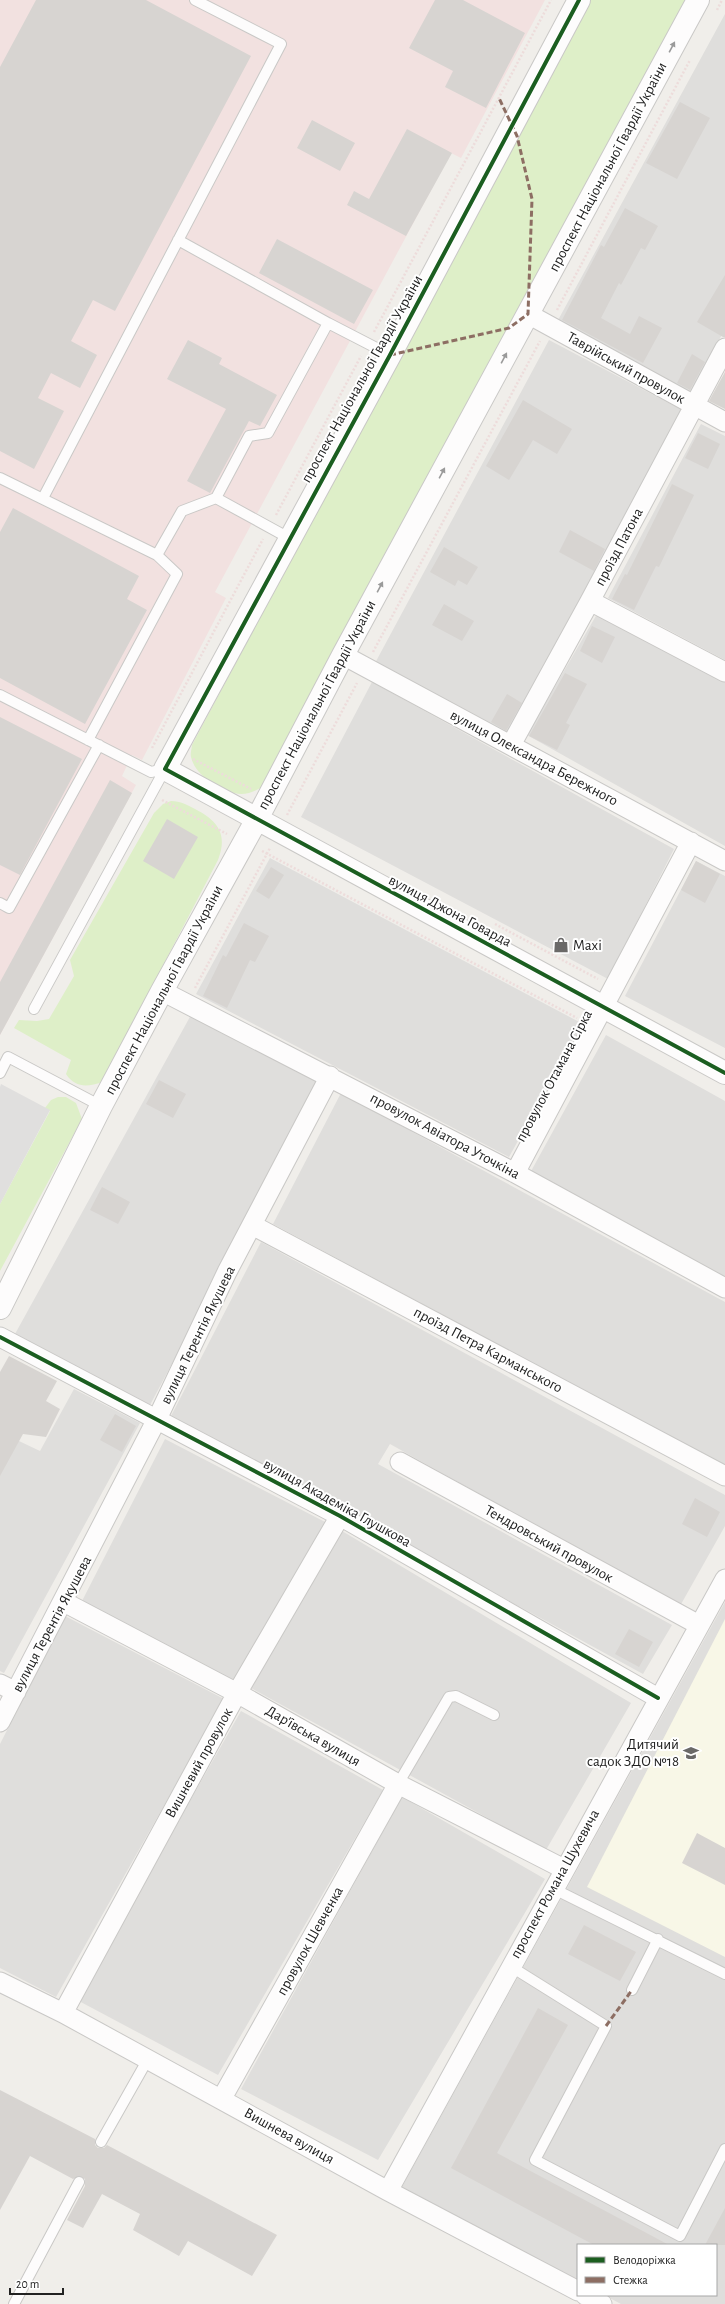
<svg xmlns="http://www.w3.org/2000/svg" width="725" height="2304" font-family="'Alegreya Sans',sans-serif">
  <rect width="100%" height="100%" fill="#f0eeea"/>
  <path fill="#dfdedc" d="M725 14V329L690 394 557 322Z
    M549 340 682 410 509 737 374 665Z
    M701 424 725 436V660L608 598Z
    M597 614 725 682V846L527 735Z
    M372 682 674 849 608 979 301 817Z
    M270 858 583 1024 509 1157 196 994Z
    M696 861 725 876V1048L625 996Z
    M191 1015 323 1080 150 1405 15 1334Z
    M606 1035 725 1101V1281L530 1173Z
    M341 1093 725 1302V1466L273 1224Z
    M261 1242 725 1495V1526L680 1606 390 1444 378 1464 672 1625 643 1674 171 1416Z
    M74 1389 140 1423 4 1673 0 1671V1432L40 1451Z
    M165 1439 327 1523 233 1683 82 1601Z
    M342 1531 631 1703 546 1850 251 1688Z
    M725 1602V2304H621L604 2295H716V2245H578V2281L402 2187Z
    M65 1616 224 1699 56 1997 0 1968V1744Z
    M241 1711 383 1790 218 2075 77 2000Z
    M402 1797 545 1879 378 2160 241 2089Z"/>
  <path fill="#f2e1e0" d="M0 0H545L461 158 451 153 215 592 226 598 142 760 132 755 122 776 136 785 0 1035Z"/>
  <path fill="#f8f7e7" d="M725 1619V1957L587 1887Z"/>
  <path fill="#deefc8" d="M589 0H686L262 787C255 791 249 794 241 794 223 793 195 776 191 757 190 753 192 748 192 745Z
    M171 801C181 801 187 805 195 809 218 821 228 834 218 860L102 1082C88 1087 75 1088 66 1074L71 1060 14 1028 19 1020 37 1021 49 1019 74 976 70 960 154 813 163 804Z
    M58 1097H66L76 1103 82 1119 0 1271V1204L50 1111 45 1108 51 1100Z"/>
  <path fill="#e0dfde" d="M1 1084 50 1110 0 1204V1087Z"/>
  <path fill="#d7d4d1" d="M36 0H146L251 56 115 311 93 300 71 341 97 355 80 388 51 373 38 398 64 411 34 469 0 451V67Z
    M435 0H463L525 33 486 108 445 87 453 71 409 48Z
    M680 102 710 118 677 179 646 163Z
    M312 120 355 143 340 171 297 148Z
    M407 129 452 153 406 236 347 205 354 191 369 199Z
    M625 208 658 226 645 250 641 248 621 285 619 283 601 318 630 334 639 316 662 328 643 363 562 320 601 245 604 247Z
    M277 239 373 290 354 324 259 273Z
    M725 275V337H723L697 322Z
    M188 340 222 358 219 364 277 395 260 426 249 421 210 493 187 481 226 409 167 379Z
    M692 354 705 362 690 390 677 383Z
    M725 372V409L709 401Z
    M523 400 572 429 557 454 533 440 509 480 486 466Z
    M698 433 720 444 708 469 685 458Z
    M672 484 694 495 659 567 656 566 634 610 612 599 625 574 627 575Z
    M13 508 139 576 127 599 147 610 85 724 0 678V532Z
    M570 530 605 549 594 571 559 552Z
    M444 547 478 567 467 585 458 580 455 586 430 572Z
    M444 604 474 621 462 641 432 625Z
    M592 626 615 637 602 663 580 651Z
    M565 673 587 684 566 723 570 725 557 750 529 736Z
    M507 694 522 703 506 731 491 722Z
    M0 717 82 759 20 875 0 865Z
    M110 780 132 793 0 1035V982Z
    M167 819 198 837 174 879 143 861Z
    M696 861 720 874 705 903 681 890Z
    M271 867 284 875 269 899 256 891Z
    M244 923 269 936 255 962 250 960 227 1008 203 996 223 955 226 957Z
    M159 1080 186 1094 173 1118 146 1104Z
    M102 1187 130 1202 118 1224 90 1210Z
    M9 1356 57 1381 46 1401 60 1409 46 1437 23 1434 0 1476V1372Z
    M115 1414 136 1426 122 1452 100 1440Z
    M695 1498 720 1512 707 1537 682 1524Z
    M629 1629 653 1642 639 1667 615 1654Z
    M697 1833 725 1848V1885L682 1863Z
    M584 1925 636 1952 620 1981 568 1954Z
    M538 2008 568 2025 497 2153 669 2245H594L451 2168Z
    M0 2090 95 2139V2145L98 2148H104L107 2145 277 2235 252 2276 188 2241 179 2256 133 2230 140 2214 102 2194 83 2228 67 2220 85 2186V2179L79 2176 73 2179 30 2156 0 2210Z
    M725 2208V2245H705Z"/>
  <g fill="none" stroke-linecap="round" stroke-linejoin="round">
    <defs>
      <path id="service" d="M178 240 328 323 268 433 249 436 216 498
        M328 323 390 355
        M0 478 157 555 177 574 88 740
        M43 498 281 44 195 0
        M157 555 182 511 216 498 289 538
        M0 695 151 772 165 769
        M0 903 9 908 99 745
        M34 1009 165 769
        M0 1073 8 1057 101 1106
        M398 1784 449 1697 456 1696 494 1715
        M554 1889 725 1974
        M510 1966 606 2026 535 2160 680 2236 725 2149
        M632 1990 658 1939
        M101 2142 148 2059
        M14 2304 79 2182"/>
      <path id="minor" d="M528 314 725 422
        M590 601 725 672
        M343 655 725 861
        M511 745 590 601 725 348
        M162 991 515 1173 725 1288
        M515 1173 691 842
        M252 1225 725 1476
        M0 1337 340 1516 658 1698
        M400 1462 699 1625
        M64 1602 237 1693 398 1784 564 1869
        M0 1684 16 1692
        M0 1722 157 1419 227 1272 330 1076
        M0 1982 63 2013 388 2191 578 2291
        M63 2013 237 1693 340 1516
        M222 2098 398 1784
        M388 2191 725 1579
        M585 2295 602 2304"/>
      <path id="tertiary" d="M579 0 390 355 165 769 725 1073
        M0 1308 101 1106 162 991 257 819 343 655 698 0"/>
    </defs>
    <use href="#service" stroke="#c9c8c6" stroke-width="12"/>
    <use href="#minor" stroke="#c9c8c6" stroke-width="21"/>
    <use href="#tertiary" stroke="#c9c8c6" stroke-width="24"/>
    <path stroke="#eddcdb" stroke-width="2.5" stroke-dasharray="2 2" stroke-linecap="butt" d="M717 10 722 0
      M557 310 690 60
      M374 332 551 0
      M276 515 361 356
      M373 652 540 341
      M152 748 263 539
      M193 759 251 789
      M162 800 227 834
      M287 815 357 683
      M262 851 577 1018
      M495 924 598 979
      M195 988 270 848"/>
    <use href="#service" stroke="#fdfcfc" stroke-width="10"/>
    <use href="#minor" stroke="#fdfcfc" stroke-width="19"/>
    <use href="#tertiary" stroke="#fdfcfc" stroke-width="22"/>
    <path stroke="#8d6e63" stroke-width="3" stroke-dasharray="6 3" stroke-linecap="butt" d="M390 355 509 328 528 314 532 199 517 136 499 98
      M606 2026 632 1990"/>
    <defs>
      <path id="cycleway" d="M579 0 390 355 165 769 725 1073
        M0 1337 340 1516 658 1698"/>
    </defs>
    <use href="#cycleway" stroke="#fff" stroke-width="6"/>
    <use href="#cycleway" stroke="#1b5e20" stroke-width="4"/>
  </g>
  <defs><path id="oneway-solid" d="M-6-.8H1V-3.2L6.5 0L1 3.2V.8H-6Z"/></defs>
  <g fill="#9a9a9a">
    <use href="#oneway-solid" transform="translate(672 47) rotate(-62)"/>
    <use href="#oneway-solid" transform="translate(504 358) rotate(-62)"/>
    <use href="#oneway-solid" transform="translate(442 473) rotate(-62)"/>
    <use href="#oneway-solid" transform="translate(380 587) rotate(-62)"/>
  </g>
  <defs>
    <symbol id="shop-bare" viewBox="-9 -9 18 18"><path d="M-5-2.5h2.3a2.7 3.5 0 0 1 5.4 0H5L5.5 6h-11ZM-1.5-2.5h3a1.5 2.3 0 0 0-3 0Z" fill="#6a6968" stroke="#fff" stroke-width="2.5" paint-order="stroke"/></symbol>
    <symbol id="school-bare" viewBox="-9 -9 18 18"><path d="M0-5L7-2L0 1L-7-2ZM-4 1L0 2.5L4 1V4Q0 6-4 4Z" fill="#6a6968" stroke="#fff" stroke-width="2.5" paint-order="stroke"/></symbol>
  </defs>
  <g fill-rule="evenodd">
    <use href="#shop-bare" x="550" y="934" width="22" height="22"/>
    <use href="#school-bare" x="680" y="1742" width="22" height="22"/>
  </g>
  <g text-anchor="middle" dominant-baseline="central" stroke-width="4" stroke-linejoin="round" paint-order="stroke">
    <g font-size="15" fill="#222" stroke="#fff">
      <text transform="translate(608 167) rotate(-62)">проспект Національної Гвардії України</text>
      <text transform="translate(626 368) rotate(29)">Таврійський провулок</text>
      <text transform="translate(362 379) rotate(-61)">проспект Національної Гвардії України</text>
      <text transform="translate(619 547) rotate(-62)">проїзд Патона</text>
      <text transform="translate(317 705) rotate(-62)">проспект Національної Гвардії України</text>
      <text transform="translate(534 758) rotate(28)">вулиця Олександра Бережного</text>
      <text transform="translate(450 911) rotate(28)">вулиця Джона Говарда</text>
      <text transform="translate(164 990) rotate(-62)">проспект Національної Гвардії України</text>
      <text transform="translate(554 1076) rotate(-62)">провулок Отамана Сірка</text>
      <text transform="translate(445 1136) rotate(28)">провулок Авіатора Уточкіна</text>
      <text transform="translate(198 1335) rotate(-64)">вулиця Терентія Якушева</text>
      <text transform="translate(488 1350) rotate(28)">проїзд Петра Карманського</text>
      <text transform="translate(337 1503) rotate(29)">вулиця Академіка Глушкова</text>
      <text transform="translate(549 1544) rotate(29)">Тендровський провулок</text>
      <text transform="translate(52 1624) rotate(-62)">вулиця Терентія Якушева</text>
      <text transform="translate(313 1736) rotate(30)">Дар'ївська вулиця</text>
      <text transform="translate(199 1763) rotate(-61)">Вишневий провулок</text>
      <text transform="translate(555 1884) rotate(-61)">проспект Романа Шухевича</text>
      <text transform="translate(310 1941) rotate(-61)">провулок Шевченка</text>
      <text transform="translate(289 2136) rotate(29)">Вишнева вулиця</text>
    </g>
    <g font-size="15" fill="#222" stroke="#fff" text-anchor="start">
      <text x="573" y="945">Maxi</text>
      <text x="679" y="1744" text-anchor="end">Дитячий<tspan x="679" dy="17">садок ЗДО №18</tspan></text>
    </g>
  </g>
  <rect x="577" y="2244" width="140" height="52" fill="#ffffff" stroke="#a7a7a7"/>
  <rect x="585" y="2257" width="20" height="6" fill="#1b5e20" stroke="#a7a7a7"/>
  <text x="613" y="2264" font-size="12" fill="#222222">Велодоріжка</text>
  <rect x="585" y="2277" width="20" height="6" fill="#8d6e63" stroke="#a7a7a7"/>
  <text x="613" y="2284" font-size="12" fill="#222222">Стежка</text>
  <path d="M10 2288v6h53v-6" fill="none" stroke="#222222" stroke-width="2"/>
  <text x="16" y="2288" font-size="12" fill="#222222" stroke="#ffffff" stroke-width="3" paint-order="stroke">20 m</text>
</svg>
